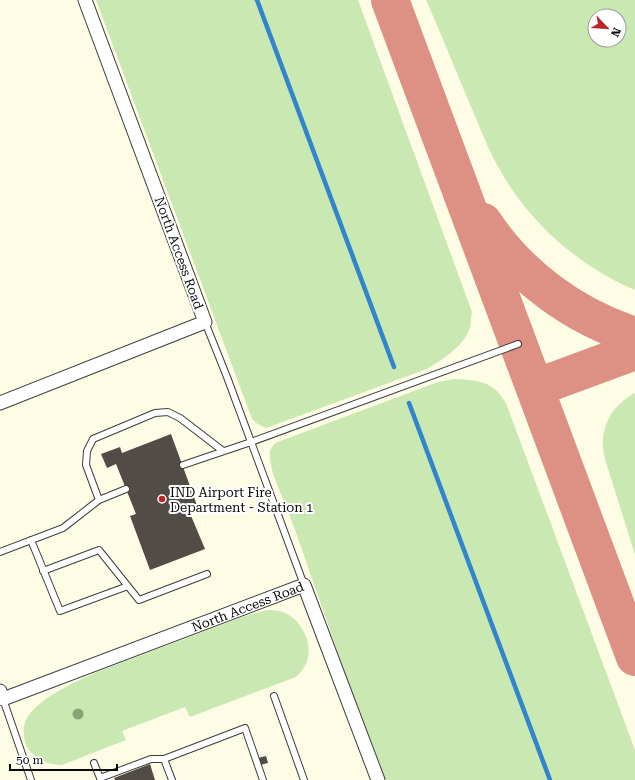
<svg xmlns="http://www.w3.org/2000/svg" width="635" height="780" font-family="'Roboto Serif',serif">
  <rect width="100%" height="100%" fill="#fffce6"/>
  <path fill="#cae8b1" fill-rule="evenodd" d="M96 0H358L472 312C471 317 471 324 470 328 463 347 443 359 427 369L266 428 256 423 252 419Z
    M426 0H635V290C576 265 525 219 495 161 484 140 476 117 466 95 453 63 440 32 426 0ZM595 16H619V40H595Z
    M455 379C471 380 486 380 498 392 501 395 503 399 506 403L635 750V780H386L345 673 294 527 273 474 270 460V450L275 443 438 382Z
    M635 393V555L605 459C598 431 610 406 635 393Z
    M267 610C273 610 279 610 285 613 292 616 297 621 301 627 312 644 312 663 296 677L190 717 185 707 122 731 126 740 62 765C49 765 37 760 29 750 26 746 24 741 24 736 23 729 24 723 27 718 39 697 81 679 102 670L245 616Z"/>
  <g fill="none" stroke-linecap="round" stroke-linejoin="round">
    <path stroke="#3284cd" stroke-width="4.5" d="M257 0 394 367
      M409 403 550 780"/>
    <path stroke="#dc9184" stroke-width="38" d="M390 0 635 657
      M483 222C519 276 573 316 635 336
      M535 388 635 351"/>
  </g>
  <path fill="#524c46" d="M171 434 198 508 189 511 205 549 150 570 130 516 136 514 116 464 107 468 101 454 120 447 122 453Z
    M266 756 268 763 260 765 258 758Z
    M150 764 155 780H115L114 778Z"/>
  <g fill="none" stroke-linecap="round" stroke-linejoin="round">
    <defs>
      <path id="lane" d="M205 322 227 377 304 585
        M183 465 251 442 518 344
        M99 500 86 465 87 451 93 439 155 413 168 412 180 418 223 451
        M31 540 60 611 128 586
        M0 552 63 528 99 500 126 489
        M43 571 99 550 139 600 207 574
        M274 696 304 780
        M3 699 31 780
        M94 763 100 778
        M101 780 100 778 151 759H164
        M172 780 164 759 245 728 263 780"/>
      <g id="street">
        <path d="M0 403 205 322 85 0"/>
        <path id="s1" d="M0 691 3 699 304 585 378 780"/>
      </g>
    </defs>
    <use href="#lane" stroke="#3d3d3d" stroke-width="8"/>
    <use href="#street" stroke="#3d3d3d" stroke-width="15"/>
    <use href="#lane" stroke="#fff" stroke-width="6"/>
    <use href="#street" stroke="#fff" stroke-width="13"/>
  </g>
  <circle fill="#87a676" cx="78" cy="714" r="5.5"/>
  <circle fill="#b92623" stroke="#fff" stroke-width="1.5" cx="162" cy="499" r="4"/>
  <g text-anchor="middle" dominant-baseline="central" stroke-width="4" stroke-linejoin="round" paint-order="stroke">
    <g font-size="13" fill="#0a0a0a" stroke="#fff">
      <text transform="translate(179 253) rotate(70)">North Access Road</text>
      <text stroke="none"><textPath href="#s1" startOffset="270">North Access Road</textPath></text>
    </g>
    <g font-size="13" fill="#0a0a0a" stroke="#fff" text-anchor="start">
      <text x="170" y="492">IND Airport Fire<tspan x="170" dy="15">Department - Station 1</tspan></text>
    </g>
  </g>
  <g transform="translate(607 28) rotate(115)"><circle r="19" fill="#ffffff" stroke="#9d9d9d"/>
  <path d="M0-3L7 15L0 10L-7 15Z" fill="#b92623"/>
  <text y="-6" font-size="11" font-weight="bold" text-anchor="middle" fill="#0a0a0a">N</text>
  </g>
  <path d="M10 764v6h107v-6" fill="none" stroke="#0a0a0a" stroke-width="2"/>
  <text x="16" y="764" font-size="12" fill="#0a0a0a" stroke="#ffffff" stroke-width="3" paint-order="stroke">50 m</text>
</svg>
